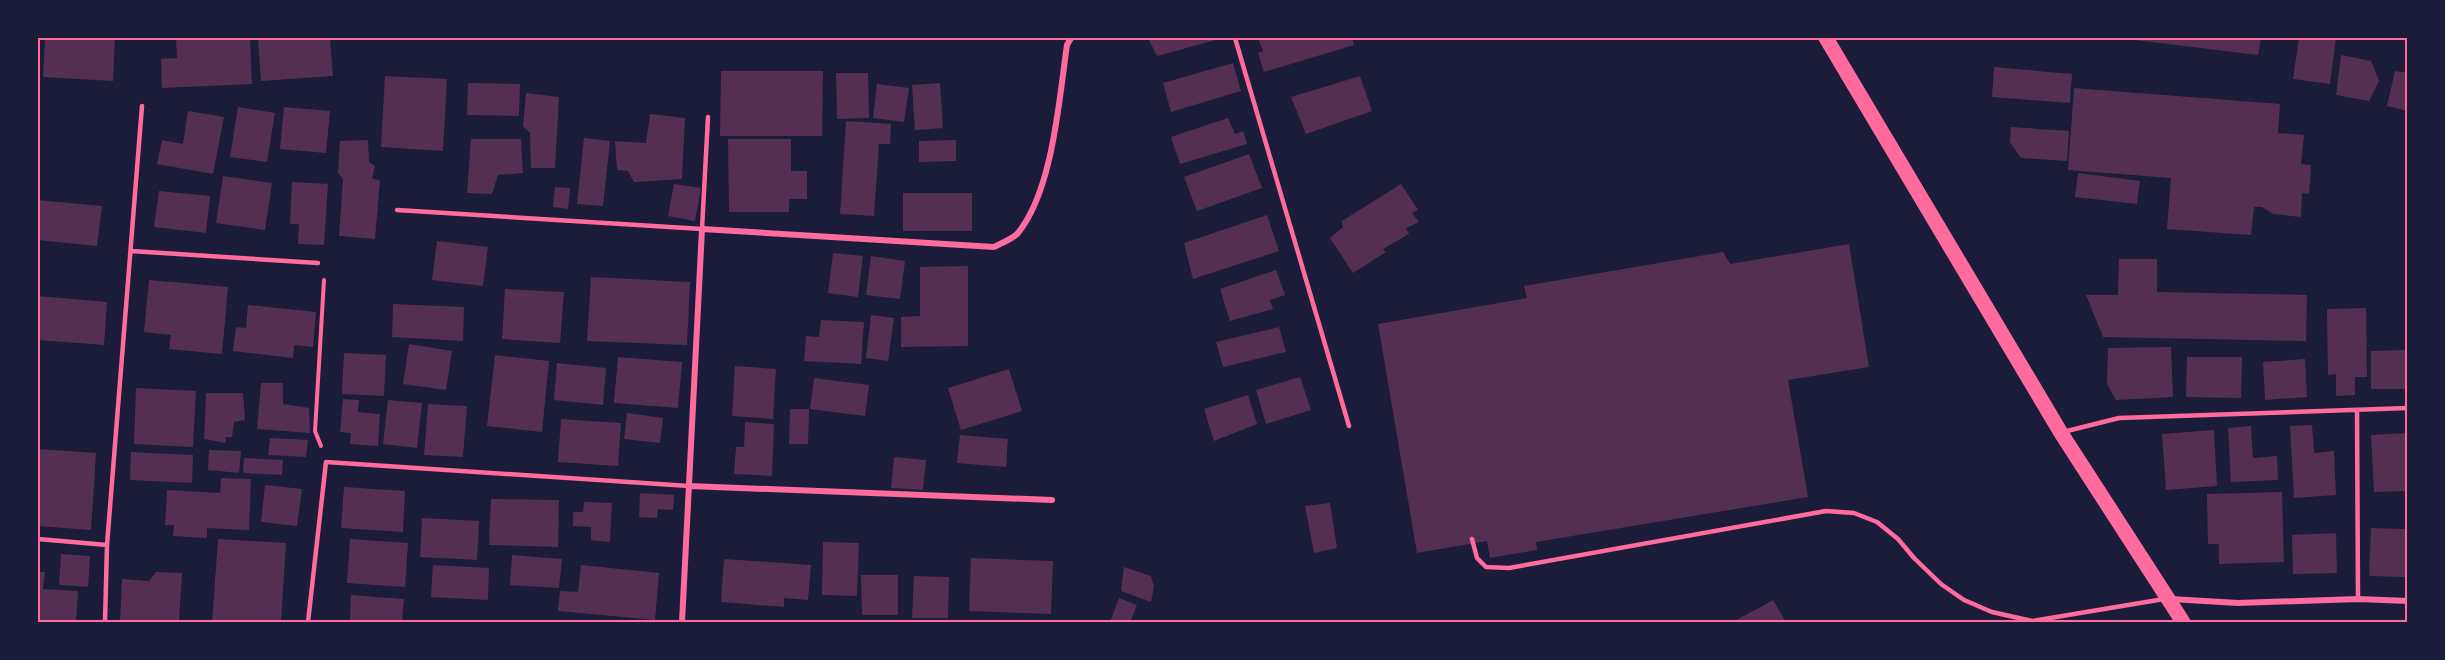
<svg xmlns="http://www.w3.org/2000/svg" width="2445" height="660" font-family="'Alegreya Sans',sans-serif">
  <rect width="100%" height="100%" fill="#1b1b3a"/>
  <path fill="#542f53" d="M45 38H115L113 81 43 77Z
    M176 38H250L252 84 162 88 161 59 177 58Z
    M258 38H330L333 76 261 81Z
    M1148 38H1223L1157 56Z
    M1258 38H1352L1354 45 1264 72 1258 53 1263 51Z
    M2136 38H2261L2258 55 2135 40Z
    M2299 38H2336L2330 84 2293 79Z
    M2341 55 2371 61 2379 81 2369 101 2336 95Z
    M1233 63 1241 91 1171 112 1163 83Z
    M1994 67 2072 74 2070 103 1992 97Z
    M721 71H823L822 136H720Z
    M2395 71 2408 73V111L2387 106Z
    M836 73H868L869 118 837 119Z
    M385 76 447 79 443 151 381 147Z
    M1360 76 1372 111 1306 134 1291 97Z
    M468 83 520 84 519 116 467 115Z
    M940 83 943 128 915 130 912 85Z
    M877 84 909 88 904 122 873 118Z
    M2074 88 2280 104 2278 133 2304 135 2301 164 2311 165 2309 194 2302 193 2301 217 2273 214 2262 207H2254L2251 235 2167 229 2171 178 2068 170Z
    M526 93 559 97 555 168H531L530 133 523 126Z
    M238 107 275 113 267 162 230 157Z
    M284 107 330 111 326 153 280 149Z
    M188 111 224 117 213 174 157 164 162 140 183 144Z
    M650 114 685 118 682 179 634 182 628 171 617 170 615 141 646 143Z
    M1228 118 1235 134 1243 131 1247 144 1180 164 1171 137Z
    M846 121 891 124 890 144H879L874 216 840 214Z
    M2011 127 2069 131 2067 161 2021 158 2010 142Z
    M584 138 610 141 603 206 577 204Z
    M471 139H521L523 173 498 175 492 194 467 193Z
    M728 139H791V171H807V199H789V212H729Z
    M368 140 369 162 375 166 372 178 380 181 375 239 339 236 343 179 338 173 340 141Z
    M956 140V161L919 162V141Z
    M1249 154 1262 188 1197 211 1184 177Z
    M2078 173 2140 181 2137 204 2075 197Z
    M223 176 272 183 265 230 216 223Z
    M292 182 328 184 324 245 298 244 299 224H290Z
    M674 184 701 188 695 221 668 216Z
    M1401 184 1418 210 1412 213 1419 222 1406 228 1409 234 1383 249 1386 252 1353 273 1330 238 1343 227 1342 221Z
    M555 187 570 188 568 209 553 207Z
    M159 191 210 196 206 233 154 227Z
    M903 193H972V231H903Z
    M38 200 102 206 97 246 38 240Z
    M1267 215 1279 251 1193 279 1184 243Z
    M437 241 488 247 483 286 432 280Z
    M1849 244 1869 367 1788 380 1808 497 1536 542 1537 550 1490 558 1487 541 1417 553 1378 324 1527 298 1524 286 1723 252 1730 264Z
    M833 253 863 256 858 297 828 293Z
    M871 256 905 261 900 299 866 295Z
    M2119 259H2157V292L2307 295 2306 341 2103 337 2086 295H2118Z
    M968 266V346L901 347V317L920 316V267Z
    M1276 270 1285 295 1270 300 1273 309 1230 321 1220 289Z
    M591 277 690 282 687 345 587 341Z
    M149 280 228 287 222 354 169 349 171 335 144 332Z
    M505 289 564 292 560 343 502 339Z
    M38 296 107 302 104 345 38 340Z
    M393 304 464 307 463 341 392 337Z
    M248 305 316 312 313 347 294 345 293 358 233 351 236 327 246 328Z
    M2366 308 2367 377H2355V395L2336 396V374L2328 375 2327 309Z
    M871 315 894 318 888 361 866 358Z
    M821 320 864 322 861 364 804 361 806 336 819 337Z
    M1279 327 1286 352 1223 367 1216 342Z
    M409 344 452 351 446 390 403 384Z
    M2171 347 2173 397 2116 400 2107 384 2108 348Z
    M2408 350V389H2371V351Z
    M344 353 386 355 384 396 342 394Z
    M495 355 549 361 542 432 487 426Z
    M618 357 682 362 678 408 614 403Z
    M2187 357H2242L2241 398 2186 397Z
    M2305 359 2307 397 2265 400 2263 362Z
    M557 363 606 368 603 405 554 400Z
    M735 366 776 369 773 419 732 416Z
    M1009 369 1022 411 961 430 948 388Z
    M1300 377 1311 410 1266 424 1256 390Z
    M814 378 869 385 865 416 810 409Z
    M261 383H283V404L309 408 310 433 257 429Z
    M136 388 196 391 193 447 134 444Z
    M206 393H243L245 420 234 422 232 437H225L226 443 204 439Z
    M1248 395 1257 424 1214 441 1204 409Z
    M343 399 359 400 358 412 380 414 378 446 350 444 351 433 340 432Z
    M388 400 422 403 417 448 383 444Z
    M428 404 467 406 463 457 424 455Z
    M790 409H809L808 444H789Z
    M627 413 663 418 660 443 624 439Z
    M561 419 621 423 618 466 558 462Z
    M745 422 774 424 772 476 734 474 736 447H744Z
    M2312 425 2314 453 2334 451 2336 495 2294 498 2290 426Z
    M2251 426 2253 458 2277 456 2278 480 2231 482 2228 428Z
    M2214 430 2217 486 2166 490 2162 434Z
    M2408 433V491L2374 492 2371 435Z
    M960 435 1008 439 1006 467 957 463Z
    M270 438 308 440 306 457 268 455Z
    M38 449 96 453 91 530 38 526Z
    M209 450 241 451 239 473 208 470Z
    M131 452 193 455 192 483 130 480Z
    M894 457 926 460 923 490 891 488Z
    M244 458 283 460 282 475 243 473Z
    M221 478 251 479 249 530 207 528V538L173 536 174 525H165L167 490 220 493Z
    M265 485 302 489 297 526 261 522Z
    M344 487 405 491 403 532 341 528Z
    M2282 492 2284 562 2219 564V544H2208L2207 494Z
    M640 493 674 495 673 510 658 509 657 518 639 517Z
    M491 499 559 500 558 547 489 545Z
    M584 502 612 503 610 542 591 540V527L573 526V512H583Z
    M1330 503 1337 548 1314 553 1305 506Z
    M422 518 479 521 477 560 420 557Z
    M2371 528 2407 529 2406 577 2369 576Z
    M2336 533 2337 573 2293 574 2292 535Z
    M218 539 286 543 281 622H212Z
    M350 539 408 543 405 587 347 583Z
    M823 542 859 543 857 596 822 595Z
    M61 554 90 556 88 587 59 585Z
    M512 555 562 559 559 588 510 585Z
    M971 558 1053 561 1051 614 969 611Z
    M724 559 811 565 808 600 784 598V607L721 602Z
    M433 565 489 568 488 600 431 597Z
    M581 565 659 573 655 620 558 611 560 591 578 592Z
    M1124 567 1151 576 1154 586 1151 602 1121 591Z
    M38 572H45L43 589 78 591 76 622H38Z
    M156 572 182 573 179 622H120L122 579 149 581Z
    M861 575H898V615H862Z
    M914 576 949 577 948 618H912Z
    M351 595 404 599 402 622H350Z
    M1119 598 1137 605 1130 622H1110Z
    M1773 600 1786 622H1733Z"/>
  <g fill="none" stroke-linecap="round" stroke-linejoin="round">
    <path stroke="#ff6b9d" stroke-width="4" d="M321 446 315 431 324 280"/>
    <path stroke="#ff6b9d" stroke-width="4.5" d="M1235 38 1349 426
      M397 210 702 229 708 117
      M131 251 318 263
      M2357 410 2358 599
      M2063 432 2119 418 2408 408
      M38 539 107 545
      M1472 539 1477 558 1486 567 1509 568 1826 511 1854 513 1877 522 1898 539 1914 558 1941 584 1964 600 1992 612 2032 621 2164 599
      M105 622 107 545 142 106
      M308 622 326 462 689 486"/>
    <path stroke="#ff6b9d" stroke-width="6" d="M689 486 1052 500
      M2171 599 2238 603 2358 599 2408 601
      M682 622 702 229 994 247C1001 243 1013 239 1018 233 1053 190 1059 99 1067 45L1071 38"/>
    <path stroke="#ff6b9d" stroke-width="15" d="M1826 38 2061 433 2183 622"/>
  </g>
  <rect width="2445" height="660" fill="none" stroke="#1b1b3a" stroke-width="78"/>
  <rect x="39" y="39" width="2367" height="582" fill="none" stroke="#ff6b9d" stroke-width="2"/>
</svg>
